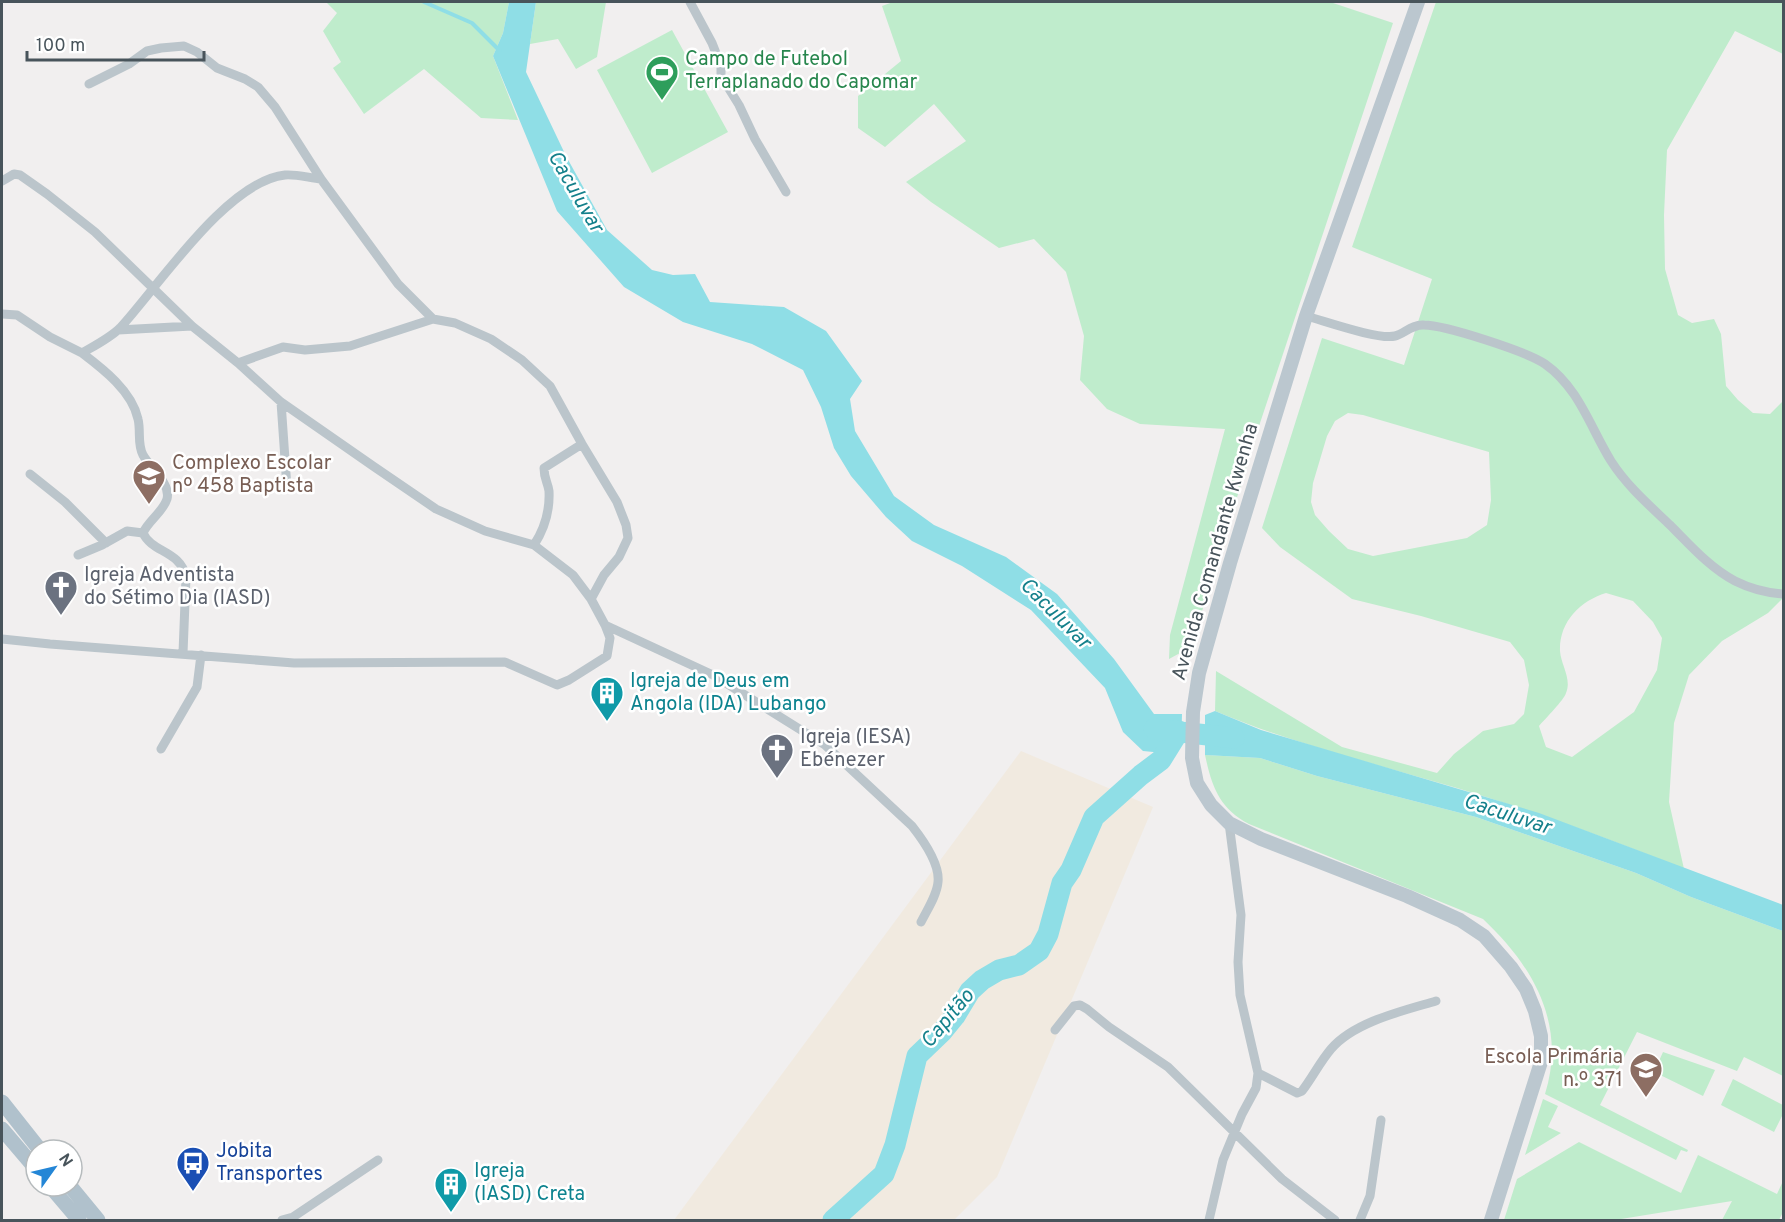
<svg xmlns="http://www.w3.org/2000/svg" width="1785" height="1222" font-family="Overpass,sans-serif">
  <rect width="100%" height="100%" fill="#f1efef"/>
  <path fill="#bfeccc" fill-rule="evenodd" d="M326 2H509L503 33 493 56 518 120 481 118 424 69 364 114 333 68 341 62 323 31 337 13Z
    M536 2H606L597 57 576 69 558 39 530 44Z
    M893 2H1330L1393 23 1258 429 1191 647 1169 659 1170 635 1225 429 1140 424 1107 409 1080 380 1084 336 1066 272 1034 239 999 248 931 202 906 182 966 141 934 104 885 147 858 128V96L901 61 882 6Z
    M1436 2H1783V54L1735 31 1667 150 1664 215 1665 269 1678 315 1692 323 1714 319 1721 334 1726 386 1738 400 1753 413 1770 414 1784 400 1783 598 1768 613 1722 641 1689 675 1674 723 1669 802 1684 869C1610 839 1534 811 1457 788 1376 764 1293 744 1215 711L1216 671 1342 747 1437 773 1454 754 1483 731 1514 724 1524 714 1529 685 1524 660 1510 642 1421 616 1352 599 1280 547 1262 528 1322 338 1404 365 1432 279 1352 247ZM1348 413 1363 415 1489 452 1491 500 1487 525 1467 538 1373 556 1348 549 1329 531 1315 515 1311 502 1313 483 1327 436 1335 421ZM1606 593 1633 601 1653 622 1662 638 1657 670 1634 712 1572 757 1546 747 1539 726C1545 719 1564 700 1566 693 1572 679 1561 665 1560 651 1559 622 1580 601 1606 593Z
    M672 30 728 132 652 173 597 70Z
    M1205 755 1260 758 1317 776 1476 817 1636 873 1691 897 1783 931V1076L1744 1057 1737 1071 1637 1032 1600 1105 1688 1150 1687 1152 1681 1150 1676 1160 1545 1094C1567 1024 1533 966 1483 919L1249 824C1219 808 1212 787 1205 755Z
    M1663 1052 1715 1070 1703 1096 1654 1072Z
    M1733 1079 1783 1105V1114L1774 1132 1721 1105Z
    M1543 1099 1558 1106 1548 1127 1561 1133 1525 1155Z
    M1579 1142 1681 1193 1698 1155 1777 1194 1783 1181V1212L1779 1220H1722L1732 1201 1615 1220H1504L1517 1179Z"/>
  <path fill="#f1eae0" d="M1021 751 1153 807 997 1177 954 1220H674Z"/>
  <path fill="#8fdee6" d="M509 2H536L526 72 566 156 607 230 652 270 673 275 695 274 710 302 784 307 826 331 862 381 850 399 855 431 894 496 934 525 1006 557 1057 594 1114 659 1154 714H1182L1181 746 1174 754 1143 751 1123 732 1105 688 1031 610 962 566 912 541 886 517 851 476 834 448 821 407 803 370 752 344 683 322 624 287 557 211 493 56 503 33Z
    M1215 711 1261 730 1539 813 1783 905V931L1691 897 1636 873 1476 817 1317 776 1260 758 1205 755V715Z"/>
  <g fill="none" stroke-linecap="round" stroke-linejoin="round">
    <path stroke="#8fdee6" stroke-width="4" d="M424 2 472 23 500 51"/>
    <path stroke="#8fdee6" stroke-width="21" d="M1154 729 1234 738
      M833 1220 884 1174 895 1145 917 1056 942 1032 955 1016 970 991 982 980 999 970 1019 965 1039 951 1048 934 1062 883 1071 870 1094 817 1141 775 1161 760 1179 731"/>
    <path stroke="#bbc5cb" stroke-width="9" d="M690 2 712 43 721 66V76L739 105 755 139 786 192
      M89 84 129 64 147 51 161 48 184 46 197 52 217 68 245 79 258 87 275 107 321 179 398 284 433 319
      M2 181 14 174 20 175 47 194 95 232 192 326 238 363 281 402 373 466 436 509 485 531 534 545 573 575 591 599 605 625 610 638 607 656 569 680 557 685 505 662 294 663 50 644 2 639
      M2 314 17 315 50 337 82 353C94 346 110 338 120 328 158 287 227 181 285 175 296 174 310 178 321 179
      M1306 316C1325 321 1378 340 1395 336 1404 334 1412 324 1424 325 1445 325 1528 352 1545 364 1579 388 1590 427 1611 461 1627 486 1649 505 1670 525 1690 545 1710 568 1735 581 1751 589 1767 593 1784 594
      M118 330 192 326
      M82 353C103 369 132 391 138 419 141 431 137 444 143 455 150 468 171 483 167 499 163 512 148 521 143 533 152 553 180 550 186 577L183 653
      M238 363 283 347 305 350 350 346 433 319 455 323 491 339 522 360 550 386 582 444 617 502 626 525 628 538 619 557 604 575 591 599
      M281 402 287 488
      M30 474 65 502 106 543
      M534 545C545 528 550 511 549 491 548 483 544 479 544 468L582 444
      M78 555 102 545 127 531 143 533
      M605 625 713 675 825 745 912 826C923 840 940 864 938 882 937 895 927 910 921 922
      M161 749 197 687 201 655
      M1055 1030 1074 1006 1080 1005 1087 1009 1109 1027 1168 1067 1282 1179 1335 1220
      M1258 1073 1297 1093 1302 1091C1312 1078 1320 1062 1331 1049 1354 1022 1402 1011 1436 1001
      M282 1220 293 1217 378 1160
      M1209 1220 1223 1160 1242 1114 1256 1088 1258 1073 1240 995 1238 962 1241 915 1229 823
      M1360 1220 1370 1196 1381 1120"/>
    <path stroke="#bbc7cf" stroke-width="14" d="M1418 2 1306 316 1230 563 1199 673 1193 712 1192 758 1197 783 1211 805 1229 823 1261 839 1407 896 1460 920 1484 936 1511 967 1526 989 1535 1011 1541 1036V1062L1491 1220"/>
    <path stroke="#b0c1cc" stroke-width="15" d="M2 1102 40 1150
      M2 1129 36 1169
      M50 1186 79 1220
      M70 1186 98 1220"/>
  </g>
  <defs>
    <symbol id="stadium-pin" viewBox="-11 -11 22 30"><path d="M0 17L-7.5 6A9.5 9.5 0 1 1 7.5 6Z" fill="#2e9e5b" stroke="#fff"/><path d="M0-5a6.5 5 0 1 0 0 10a6.5 5 0 1 0 0-10ZM-3.5-1.8h7v3.6h-7Z" fill="#fff"/></symbol>
    <symbol id="school-pin" viewBox="-11 -11 22 30"><path d="M0 17L-7.5 6A9.5 9.5 0 1 1 7.5 6Z" fill="#8d6e63" stroke="#fff"/><path d="M0-5L7-2L0 1L-7-2ZM-4 1L0 2.5L4 1V4Q0 6-4 4Z" fill="#fff"/></symbol>
    <symbol id="church-pin" viewBox="-11 -11 22 30"><path d="M0 17L-7.5 6A9.5 9.5 0 1 1 7.5 6Z" fill="#6b7280" stroke="#fff"/><path d="M-1.2-6h2.4v3.5h3.3v2.4h-3.3V6h-2.4V-.1h-3.3v-2.4h3.3Z" fill="#fff"/></symbol>
    <symbol id="building-pin" viewBox="-11 -11 22 30"><path d="M0 17L-7.5 6A9.5 9.5 0 1 1 7.5 6Z" fill="#0f9aa8" stroke="#fff"/><path d="M-4-6H4V6H1V3H-1V6H-4ZM-2.5-4.3h1.7v1.8h-1.7ZM.8-4.3h1.7v1.8H.8ZM-2.5-1h1.7V.8h-1.7ZM.8-1h1.7V.8H.8Z" fill="#fff"/></symbol>
    <symbol id="bus-pin" viewBox="-11 -11 22 30"><path d="M0 17L-7.5 6A9.5 9.5 0 1 1 7.5 6Z" fill="#1a4fb4" stroke="#fff"/><path d="M-5-6H5V4H4V6H2V4H-2V6H-4V4H-5ZM-3.5-4V0h7V-4ZM-3.5 1.2v1.5H-2V1.2ZM2 1.2v1.5H3.5V1.2Z" fill="#fff"/></symbol>
  </defs>
  <g fill-rule="evenodd">
    <use href="#stadium-pin" x="643" y="53" width="38" height="52"/>
    <use href="#school-pin" x="130" y="457" width="38" height="52"/>
    <use href="#church-pin" x="42" y="568" width="38" height="52"/>
    <use href="#building-pin" x="588" y="674" width="38" height="52"/>
    <use href="#church-pin" x="758" y="731" width="38" height="52"/>
    <use href="#school-pin" x="1627" y="1050" width="38" height="52"/>
    <use href="#bus-pin" x="174" y="1144" width="38" height="52"/>
    <use href="#building-pin" x="432" y="1165" width="38" height="52"/>
  </g>
  <g text-anchor="middle" dominant-baseline="central" stroke-width="5" stroke-linejoin="round" paint-order="stroke">
    <g font-size="20" fill="#27864d" stroke="#fff" text-anchor="start">
      <text x="685" y="60">Campo de Futebol<tspan x="685" dy="23">Terraplanado do Capomar</tspan></text>
    </g>
    <g font-size="20" fill="#785e54" stroke="#fff" text-anchor="start">
      <text x="172" y="464">Complexo Escolar<tspan x="172" dy="23">nº 458 Baptista</tspan></text>
      <text x="1623" y="1058" text-anchor="end">Escola Primária<tspan x="1623" dy="23">n.º 371</tspan></text>
    </g>
    <g font-size="20" fill="#48545b" stroke="#fff">
      <text transform="translate(1216 552) rotate(-74)">Avenida Comandante Kwenha</text>
    </g>
    <g font-size="20" fill="#5b616d" stroke="#fff" text-anchor="start">
      <text x="84" y="576">Igreja Adventista<tspan x="84" dy="23">do Sétimo Dia (IASD)</tspan></text>
      <text x="800" y="738">Igreja (IESA)<tspan x="800" dy="23">Ebénezer</tspan></text>
    </g>
    <g font-size="20" fill="#0d838f" stroke="#fff" text-anchor="start">
      <text x="630" y="682">Igreja de Deus em<tspan x="630" dy="23">Angola (IDA) Lubango</tspan></text>
      <text x="474" y="1172">Igreja<tspan x="474" dy="23">(IASD) Creta</tspan></text>
    </g>
    <g font-size="20" fill="#164399" stroke="#fff" text-anchor="start">
      <text x="216" y="1152">Jobita<tspan x="216" dy="23">Transportes</tspan></text>
    </g>
    <g font-size="21" font-style="italic" fill="#14808b" stroke="#fff">
      <text transform="translate(575 192) rotate(60)">Caculuvar</text>
      <text transform="translate(1055 614) rotate(45)">Caculuvar</text>
      <text transform="translate(1507 815) rotate(18)">Caculuvar</text>
      <text transform="translate(948 1019) rotate(-50)">Capitão</text>
    </g>
  </g>
  <rect width="1785" height="1222" fill="none" stroke="#48545b" stroke-width="6"/>
  <g transform="translate(54 1168) rotate(56)"><circle r="28" fill="#ffffff" stroke="#b6bbbd" stroke-width="1.5"/>
  <path d="M0-4.5L10 22L0 15L-10 22Z" fill="#2486d6"/>
  <text y="-9" font-size="16" font-weight="bold" text-anchor="middle" fill="#48545b">N</text>
  </g>
  <path d="M27 51v9h177v-9" fill="none" stroke="#48545b" stroke-width="3"/>
  <text x="36" y="51" font-size="18" fill="#48545b" stroke="#ffffff" stroke-width="4.5" paint-order="stroke">100 m</text>
</svg>
